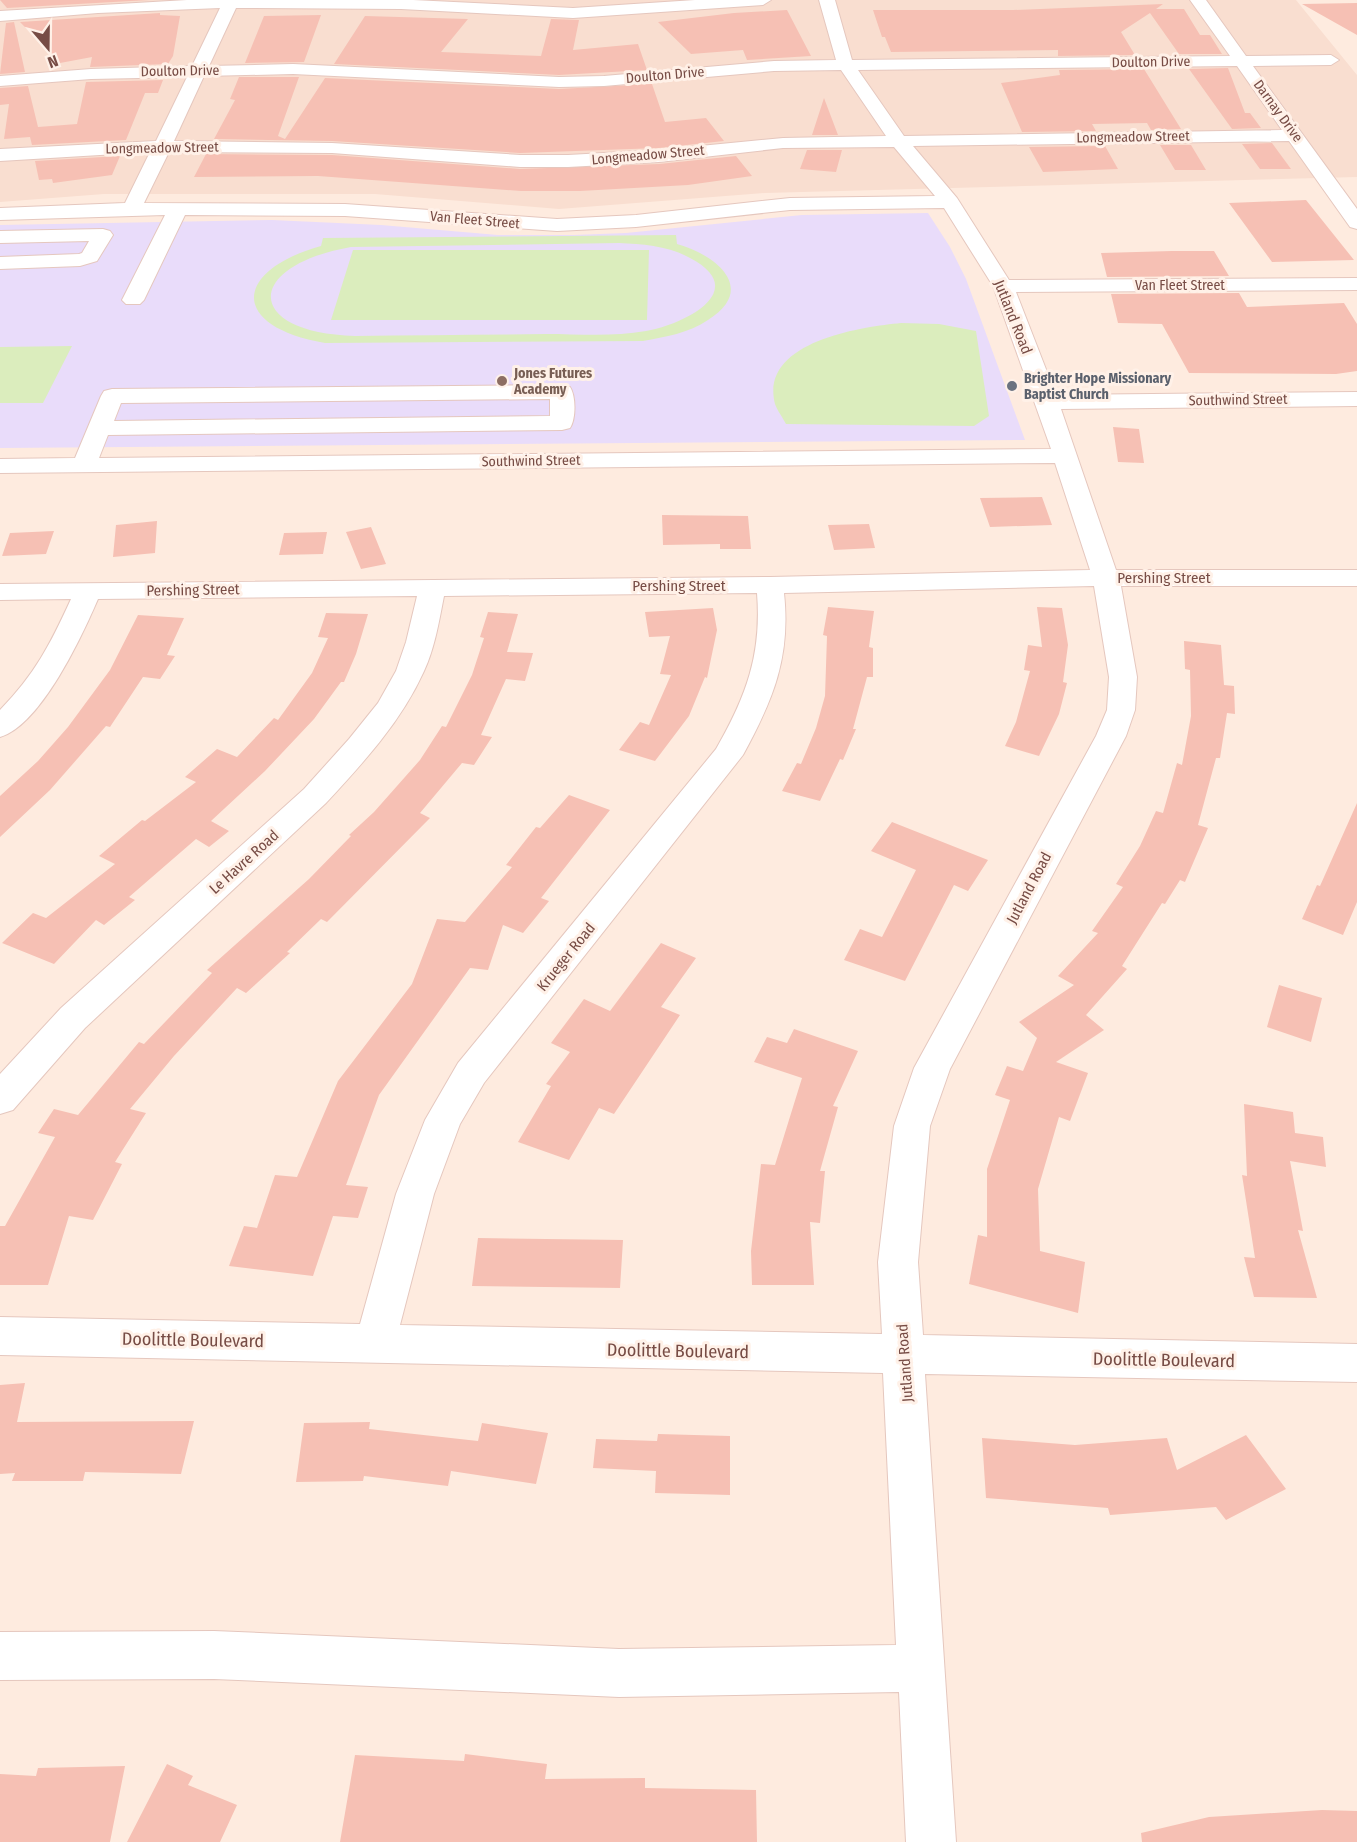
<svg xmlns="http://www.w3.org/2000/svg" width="1357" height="1842" font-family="'Fira Sans Condensed',sans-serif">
  <rect width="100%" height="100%" fill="#feebdf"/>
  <path fill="#f9ded0" d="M0 0H1296L1357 75V177L765 193 559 209 375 194H104L0 202Z"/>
  <path fill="#e9dcfa" d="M928 213 950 247 966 279 1025 440 0 448V225L272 220 381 225 498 235H574L626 233 802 215Z"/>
  <path fill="#dbedbd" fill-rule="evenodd" d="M676 235 677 244C714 254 759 288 708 320 689 333 665 337 643 341L325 343C230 327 232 271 321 246L323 238ZM619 243C643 244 669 246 690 258 753 291 682 325 646 331 613 337 579 334 546 334 482 335 419 335 355 336 244 333 243 266 351 247Z
    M353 250H649L647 320H331Z
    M901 323 939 324 976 331 989 416 974 426 786 424C783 418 777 410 775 404 759 342 860 327 901 323Z
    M72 346 43 403H0V347Z"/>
  <path fill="#f6c0b4" d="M0 0H149L7 8Z
    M1357 3V35L1302 4Z
    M1163 4 1156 9H1184L1200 35H1210L1222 54H1179L1150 13 1121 32 1135 55 1058 56V50L891 52 885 37H882L873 10H1013Z
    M787 10 811 56 747 60 743 50 691 54 658 22 734 13Z
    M160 13V15L180 16 173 56 168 64 90 67 92 57 60 63 20 22Z
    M321 15 304 62 245 63 264 16Z
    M365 16 468 19 441 52 541 56 551 19 579 20 573 50 638 44 647 70 559 75 334 64Z
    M14 22 25 72 0 74 6 23Z
    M1228 68 1245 113H1250L1261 128 1232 129 1189 69Z
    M1144 69 1181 129 1151 130 1147 123 1092 124 1096 131 1022 132 1001 83 1060 75 1059 70Z
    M239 77H299L278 136 285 139 325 78 559 89 652 84 665 122 706 118 724 141 659 148 520 153 332 141 214 139 235 100 230 99Z
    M163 80 158 93H145L126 140 32 145 30 137 4 139 9 104 0 105V88L28 86 38 127 77 124 86 82Z
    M824 98 838 135H812Z
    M1272 143 1291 169H1260L1242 144Z
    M1160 145H1191L1206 170H1175Z
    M1105 146 1118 169 1043 172 1029 147Z
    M807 150H842L836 172 800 169Z
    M206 154 332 155 520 169 659 164 736 156 752 176 688 185 580 191H521L318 176 194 177Z
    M120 156 112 175 53 183 52 179 39 180 35 161Z
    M1306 200 1354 260 1272 262 1229 203Z
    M1172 251H1214L1229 276 1107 277 1101 253Z
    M1239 293 1247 307 1344 303 1357 324V371L1336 374 1189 373 1162 324 1118 323 1111 294Z
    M1113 427 1139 429 1144 463 1118 462Z
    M1042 497 1052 525 990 527 980 498Z
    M662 515 748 516 751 549H720V544L663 545Z
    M157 521 155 553 113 557 116 525Z
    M869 524 875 548 834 550 828 525Z
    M371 527 386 564 361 569 346 532Z
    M54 531 46 554 2 556 10 533Z
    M327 532 323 554 279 555 284 533Z
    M828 607 874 611 869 647 873 648V677H867L853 729H856L843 760 840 759 820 801 782 791 797 763 801 764 816 728 825 696 827 636 823 635Z
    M1037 607 1062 608 1068 645 1063 682 1067 683 1059 714 1039 756 1005 746 1016 722 1030 671 1024 670 1028 645 1042 647Z
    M713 608 717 630 707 678 705 677 689 716 655 761 619 750 640 722 649 725 671 675 660 674 670 636 649 637 645 612Z
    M488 612 518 614 507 652 533 653 525 681 506 679 481 735 492 737 474 765 462 763 420 813 430 818 327 922 321 919 287 952 290 953 246 993 237 988 174 1056 130 1109 146 1113 115 1162 122 1164 93 1220 69 1216 48 1285H0V1226H5L55 1137 38 1133 54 1109 78 1115 139 1042 144 1044 212 973 207 970 309 879 351 836 349 835 374 812 420 760 442 726 446 727 472 675 484 638 480 637Z
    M326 613 368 614 356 654 344 682H341L314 719 265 771 211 821 229 831 209 847 196 839 129 897 135 900 104 925 96 920 54 964 2 943 33 913 46 918 115 864 99 856 142 820 145 821 196 782 185 777 217 749 237 757 274 718 278 720 312 673 328 638 318 637Z
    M138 615 184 618 167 655 175 656 160 679 143 677 110 727 106 726 50 790 0 837V796L38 761 68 727 110 670Z
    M1184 641 1221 645 1224 685 1234 686 1235 714 1227 713 1220 758H1216L1198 825 1208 828 1185 882 1180 880 1165 904 1162 903 1122 966 1127 969 1086 1015 1104 1030 1056 1062 1088 1073 1070 1121 1059 1117 1038 1189 1040 1251 1085 1262 1078 1313 969 1284 978 1235 987 1237V1169L1010 1100 995 1095 1007 1066 1023 1071 1037 1038 1019 1022 1074 985 1058 976 1098 933 1092 931 1123 887 1116 884 1140 846 1156 811 1163 813 1177 763 1182 765 1191 716 1190 670 1185 669Z
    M569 795 610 810 541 898 549 901 523 933 503 925 488 970 470 968 379 1095 346 1185 368 1187 358 1218 333 1216 313 1276 229 1266 244 1226 257 1228 275 1175 297 1177 338 1081 412 984 437 919 465 922 512 867 506 865 536 827 540 828Z
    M1357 803V902L1343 935 1302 919 1317 885 1320 886Z
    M892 822 988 860 968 891 954 885 905 981 844 960 860 929 882 937 916 870 871 851Z
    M661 943 696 958 661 1007 680 1015 614 1114 599 1108 569 1160 518 1142 551 1086 546 1084 570 1052 551 1043 584 999 610 1011Z
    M1279 985 1322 998 1311 1042 1267 1027Z
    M794 1029 858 1051 833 1106 838 1107 820 1171H825L820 1223 810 1222 814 1285H752L751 1251 761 1164 775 1165 802 1078 754 1062 767 1037 787 1043Z
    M1244 1104 1293 1112 1295 1133 1323 1137 1326 1167 1290 1161 1303 1231 1298 1230 1317 1298 1254 1297 1244 1257 1255 1258 1242 1175 1247 1176Z
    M478 1238 623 1240 620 1288 472 1286Z
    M25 1383 17 1422 194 1421 181 1474 85 1472 83 1481H12L15 1473 0 1474V1385Z
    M370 1422 369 1429 478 1441 482 1423 548 1433 536 1484 451 1471 448 1486 364 1476 363 1481 296 1482 304 1423Z
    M658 1434 730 1436V1495L655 1493 656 1471 593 1468 596 1439 657 1441Z
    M1246 1435 1286 1489 1226 1520 1216 1507 1110 1515 1108 1508 986 1498 982 1438 1075 1445 1167 1438 1177 1470Z
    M465 1754 547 1764 545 1779 645 1778V1788L756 1790 757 1842H340L355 1755 464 1761Z
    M167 1764 193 1776 188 1785 237 1805 220 1842H127Z
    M125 1766 110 1842H0V1774L36 1776 38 1768Z
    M1322 1810 1357 1811V1842H1142L1141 1833 1209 1817Z"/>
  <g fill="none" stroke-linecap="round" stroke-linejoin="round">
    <defs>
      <path id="minor" d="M187 0H413L573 8 695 0H771L763 5 573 18 401 9 236 8 209 66 293 64 559 77 604 76 774 61 836 60 819 0H835L852 60 1230 56 1190 0H1206L1246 56 1331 55 1339 60 1331 65 1253 66 1357 209V229L1350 227 1289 141 913 146 957 198 1009 280 1357 278V290L1016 292 1056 395 1357 392V406L1061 409 1116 570H1357V586H1121L1137 677 1135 710 1126 736 950 1069 930 1126 918 1262 923 1335 1357 1344V1382L925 1374 956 1842H906L899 1692 619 1697 214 1679 0 1680V1632L214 1631 619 1649 896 1645 883 1373 0 1355V1317L360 1324 396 1194 425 1120 458 1063 716 749C746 697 762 654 757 593L444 596C439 621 435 647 424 671 401 722 363 763 326 803L85 1028 13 1110 0 1114V1074L61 1008 304 789 349 739 378 703 396 671 406 642 417 596 98 599C82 636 41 725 0 737V710C35 674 50 645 71 599L0 600V584L770 577 1090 570 1055 463 0 473V459L75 458 101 396 104 391 112 389 562 385 570 387C576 396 576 419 570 428L562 430 108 435 99 458 1051 449 993 286 944 208 790 210 636 227 557 231 345 216 185 215 144 300 140 304H126L122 300 165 215 0 220V208L125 203 150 152 0 161V149L156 141 187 77 91 79 0 86V76L91 69 192 66 220 8 98 13 0 21V11ZM1237 66 1282 130 904 136 858 70ZM841 70 886 136 783 138 659 150 568 155H520L332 143 174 141 204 76 293 74 559 87 604 86 774 71ZM894 147 935 196 790 198 636 215 557 219 345 204 144 203 169 152 332 153 520 167H568L659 162 783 148ZM550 399V416L114 421 121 403ZM1094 586 1109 677 1107 710 1096 736 914 1068 894 1126 878 1262 882 1334 400 1325 434 1194 460 1124 484 1083 743 755C773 700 791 657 784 593Z
        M103 229 110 231 113 235 97 261 80 266 0 269V257L79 254 82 253 89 241 0 243V231Z"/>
    </defs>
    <use href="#minor" stroke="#e5c7be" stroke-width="2"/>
    <use href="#minor" fill="#fff" fill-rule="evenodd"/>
  </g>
  <circle fill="#8d6e63" stroke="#fff1e8" stroke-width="2" cx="502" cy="381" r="6"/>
  <circle fill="#6b7280" stroke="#fff1e8" stroke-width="2" cx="1012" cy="386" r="6"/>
  <g text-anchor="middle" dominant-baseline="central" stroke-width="6" stroke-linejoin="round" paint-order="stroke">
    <g font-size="14" fill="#774c45" stroke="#fff1e8">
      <text transform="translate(1151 62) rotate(-1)">Doulton Drive</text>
      <text transform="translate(180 71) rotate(-1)">Doulton Drive</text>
      <text transform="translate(665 75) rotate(-5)">Doulton Drive</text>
      <text transform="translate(1278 111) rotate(54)">Darnay Drive</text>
      <text transform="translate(1133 137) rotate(-1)">Longmeadow Street</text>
      <text transform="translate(162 148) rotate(-1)">Longmeadow Street</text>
      <text transform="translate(648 155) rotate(-5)">Longmeadow Street</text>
      <text transform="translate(475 220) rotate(5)">Van Fleet Street</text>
      <text x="1180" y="285">Van Fleet Street</text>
      <text transform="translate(1238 400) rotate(-1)">Southwind Street</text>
      <text transform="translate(531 461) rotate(-1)">Southwind Street</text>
    </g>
    <g font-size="14" font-weight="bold" fill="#785e54" stroke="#fff1e8" text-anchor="start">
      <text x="514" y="373">Jones Futures<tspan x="514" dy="16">Academy</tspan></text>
    </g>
    <g font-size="14" font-weight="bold" fill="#5b616d" stroke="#fff1e8" text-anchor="start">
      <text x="1024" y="378">Brighter Hope Missionary<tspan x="1024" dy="16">Baptist Church</tspan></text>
    </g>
    <g font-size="15" fill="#774c45" stroke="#fff1e8">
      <text transform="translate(1013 317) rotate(68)">Jutland Road</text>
      <text x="1164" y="578">Pershing Street</text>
      <text x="679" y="586">Pershing Street</text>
      <text transform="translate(193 590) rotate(-1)">Pershing Street</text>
      <text transform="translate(244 862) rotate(-42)">Le Havre Road</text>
      <text transform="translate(1029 888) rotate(-62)">Jutland Road</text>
      <text transform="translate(566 957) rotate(-51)">Krueger Road</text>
      <text transform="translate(905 1363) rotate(-94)">Jutland Road</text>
    </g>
    <g font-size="18" fill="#774c45" stroke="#fff1e8">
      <text transform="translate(193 1340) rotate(1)">Doolittle Boulevard</text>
      <text transform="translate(678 1351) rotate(1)">Doolittle Boulevard</text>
      <text transform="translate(1164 1360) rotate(1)">Doolittle Boulevard</text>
    </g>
  </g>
  <g transform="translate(48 48) rotate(160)" stroke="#fff1e8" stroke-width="4.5" paint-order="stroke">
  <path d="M0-4.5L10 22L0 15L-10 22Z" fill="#774c45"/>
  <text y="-9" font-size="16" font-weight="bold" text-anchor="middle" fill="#774c45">N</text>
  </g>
</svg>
